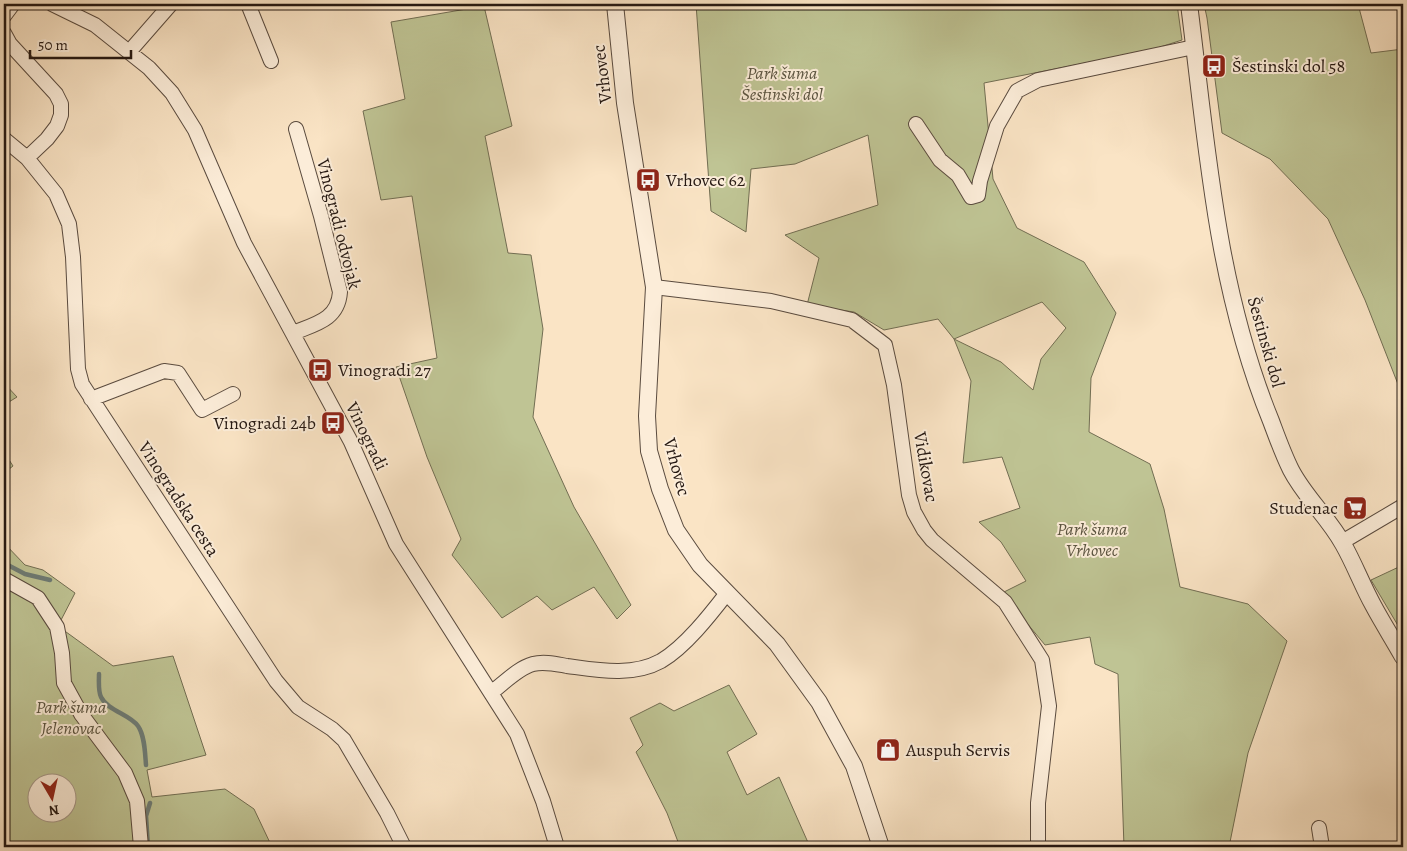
<svg xmlns="http://www.w3.org/2000/svg" width="1407" height="851" font-family="Alegreya,serif">
  <rect width="100%" height="100%" fill="#fae4c5"/>
  <filter id="stains"><feTurbulence type="fractalNoise" baseFrequency=".004" numOctaves="4"/><feColorMatrix values="0 0 0 0 .2 0 0 0 0 .09 0 0 0 0 .02 0 0 0 .5 -.17"/></filter>
  <radialGradient id="worn" r=".72"><stop offset=".6" stop-color="#630" stop-opacity="0"/><stop offset="1" stop-color="#630" stop-opacity=".3"/></radialGradient>
  <path fill="#bfc494" stroke="#726e53" fill-rule="evenodd" d="M696 4H1177L1182 40 1151 50 984 83 993 179 1017 228 1084 262 1116 313 1091 378 1089 432 1150 464 1164 509 1180 587 1248 604 1287 641 1248 753 1229 847H1124L1118 674 1095 664 1090 637 1045 645 1002 593 1026 581 1001 542 979 522 1020 508 1002 457 963 463 971 381 954 339 938 319 884 330 854 312 807 305 819 258 785 235 878 205 868 135 795 164 751 169 746 232 711 211ZM1042 302 1066 328 1041 359 1033 390 1001 362 954 339Z
    M1204 4H1358L1371 53 1403 49V397L1365 300 1328 219 1270 159 1222 133 1207 18Z
    M484 6 512 126 485 136 508 253 531 255 543 329 533 417 574 507 631 605 617 619 594 587 552 610 537 596 502 618 452 555 461 539 427 457 396 367 437 358 412 196 381 200 363 111 405 99 391 22Z
    M4 383 17 397 4 405Z
    M4 452 13 466 4 473Z
    M4 543 25 565 43 570 75 593 60 622 62 629 113 666 173 656 206 755 147 770 152 797 225 789 254 809 272 847H4ZM38 784H68V814H38Z
    M1403 565V634L1371 580Z
    M729 685 757 734 727 752 747 795 779 777 810 847H680L667 813 636 752 643 745 630 718 660 703 674 711Z"/>
  <g fill="none" stroke-linecap="round" stroke-linejoin="round">
    <path stroke="#6e7c76" stroke-width="4.5" d="M4 563 25 574 50 580
      M99 674C99 681 98 691 101 697 108 711 129 714 138 726 145 736 145 754 146 765
      M148 847 146 816 150 803"/>
    <defs>
      <path id="minor" d="M52 4 95 25 149 68 172 93 195 130 244 243 351 442 396 544 517 734 543 801 557 847
        M248 4 271 61
        M4 16 13 4
        M4 33 10 44 56 94 61 104V115L57 126 47 139 27 158
        M129 52 171 4
        M916 124 940 160 958 175 971 197 978 195 980 181 997 126 1017 91 1038 80 1194 47
        M4 139 27 158 56 194 69 224 73 257 78 369 82 384 276 681 298 707 332 729 344 740 387 813 404 847
        M654 287 771 301 852 320 885 345 894 385 909 495 914 512 924 530 932 540 1005 602 1042 660 1049 706 1038 803V847
        M293 333C315 324 338 320 340 292L321 216 296 129
        M91 399 164 371 178 373 202 410 233 394
        M1342 542 1403 506
        M4 579 38 598 57 627 62 653 64 683 81 714 125 773 137 801 141 847
        M492 692C504 683 518 668 533 664 544 661 556 664 567 666 597 670 632 677 661 661 685 647 710 615 727 593
        M1319 828 1322 847"/>
      <path id="tertiary" d="M615 4 625 103 654 287 647 416 649 451 660 489 676 530 700 565 777 644 819 702 854 766 881 847
        M1189 4C1207 146 1216 286 1271 421 1277 437 1283 454 1291 470 1305 497 1328 517 1343 544 1354 563 1362 585 1373 605 1382 622 1393 639 1403 657"/>
    </defs>
    <use href="#minor" stroke="#5a4b3f" stroke-width="16"/>
    <use href="#tertiary" stroke="#5a4b3f" stroke-width="18"/>
    <use href="#minor" stroke="#fcedd9" stroke-width="14"/>
    <use href="#tertiary" stroke="#fcedd9" stroke-width="16"/>
  </g>
  <defs>
    <symbol id="bus-square" viewBox="-11 -11 22 22"><rect x="-9" y="-9" width="18" height="18" rx="4" fill="#8f2418" stroke="#fcedd9"/><path d="M-5-6H5V4H4V6H2V4H-2V6H-4V4H-5ZM-3.5-4V0h7V-4ZM-3.5 1.2v1.5H-2V1.2ZM2 1.2v1.5H3.5V1.2Z" fill="#fff"/></symbol>
    <symbol id="supermarket-square" viewBox="-11 -11 22 22"><rect x="-9" y="-9" width="18" height="18" rx="4" fill="#8f2418" stroke="#fcedd9"/><path d="M-6-5.5h2.5l.6 2H6L4.5 2H-2.5L-4.4-4H-6ZM-1.5 3.2a1.3 1.3 0 1 0 .1 0ZM3 3.2a1.3 1.3 0 1 0 .1 0Z" fill="#fff"/></symbol>
    <symbol id="shop-square" viewBox="-11 -11 22 22"><rect x="-9" y="-9" width="18" height="18" rx="4" fill="#8f2418" stroke="#fcedd9"/><path d="M-5-2.5h2.3a2.7 3.5 0 0 1 5.4 0H5L5.5 6h-11ZM-1.5-2.5h3a1.5 2.3 0 0 0-3 0Z" fill="#fff"/></symbol>
  </defs>
  <g fill-rule="evenodd">
    <use href="#bus-square" x="1200" y="52" width="28" height="28"/>
    <use href="#bus-square" x="634" y="166" width="28" height="28"/>
    <use href="#bus-square" x="306" y="356" width="28" height="28"/>
    <use href="#bus-square" x="319" y="409" width="28" height="28"/>
    <use href="#supermarket-square" x="1341" y="494" width="28" height="28"/>
    <use href="#shop-square" x="874" y="736" width="28" height="28"/>
  </g>
  <g text-anchor="middle" dominant-baseline="central" stroke-width="4" stroke-linejoin="round" paint-order="stroke">
    <g font-size="18" fill="#251812" stroke="#fcedd9" text-anchor="start">
      <text x="1232" y="66">Šestinski dol 58</text>
      <text x="666" y="180">Vrhovec 62</text>
      <text x="338" y="370">Vinogradi 27</text>
      <text x="316" y="423" text-anchor="end">Vinogradi 24b</text>
      <text x="1338" y="508" text-anchor="end">Studenac</text>
      <text x="906" y="750">Auspuh Servis</text>
    </g>
    <g font-size="18" font-style="italic" fill="#5b5440" stroke="#fcedd9">
      <text x="782" y="73">Park šuma<tspan x="782" dy="21">Šestinski dol</tspan></text>
      <text x="1092" y="529">Park šuma<tspan x="1092" dy="21">Vrhovec</tspan></text>
      <text x="71" y="707">Park šuma<tspan x="71" dy="21">Jelenovac</tspan></text>
    </g>
    <g font-size="18" fill="#251812" stroke="#fcedd9">
      <text transform="translate(602 74) rotate(-97)">Vrhovec</text>
      <text transform="translate(339 224) rotate(76)">Vinogradi odvojak</text>
      <text transform="translate(1266 342) rotate(74)">Šestinski dol</text>
      <text transform="translate(367 436) rotate(64)">Vinogradi</text>
      <text transform="translate(677 467) rotate(75)">Vrhovec</text>
      <text transform="translate(926 467) rotate(80)">Vidikovac</text>
      <text transform="translate(179 499) rotate(57)">Vinogradska cesta</text>
    </g>
  </g>
  <rect width="1407" height="851" fill="none" stroke="#fae4c5" stroke-width="20"/>
  <rect x="5" y="5" width="1397" height="841" fill="none" stroke="#251812" stroke-width="2.5"/>
  <rect x="10" y="10" width="1387" height="831" fill="none" stroke="#251812"/>
  <g transform="translate(52 798) rotate(171)"><circle r="24" fill="#fcedd9" stroke="#a69889"/>
  <path d="M0-4L9 19L0 12L-9 19Z" fill="#8f2418"/>
  <text y="-8" font-size="14" font-weight="bold" text-anchor="middle" fill="#251812">N</text>
  </g>
  <path d="M30 50v8h101v-8" fill="none" stroke="#251812" stroke-width="2.5"/>
  <text x="38" y="50" font-size="15" fill="#251812" stroke="#fcedd9" stroke-width="4" paint-order="stroke">50 m</text>
  <rect width="100%" height="100%" filter="url(#stains)"/>
  <rect width="100%" height="100%" fill="url(#worn)"/>
</svg>
